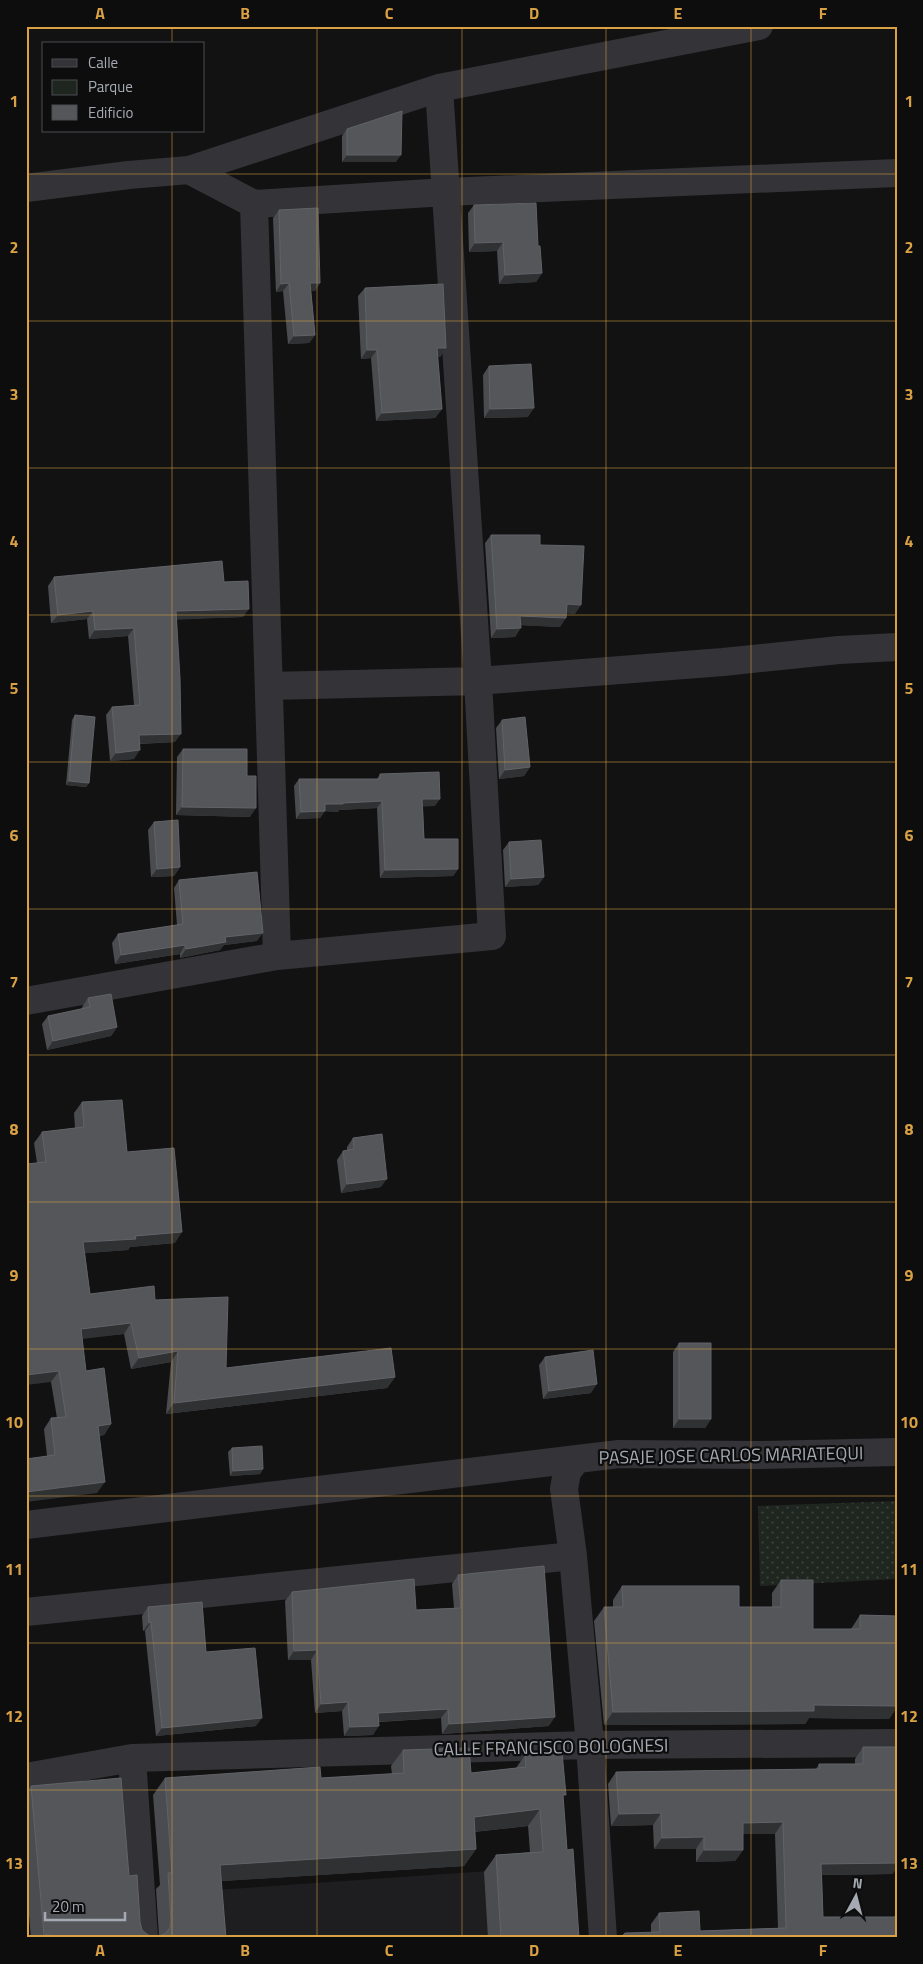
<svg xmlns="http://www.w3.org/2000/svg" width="923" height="1964" font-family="'Titillium Web',sans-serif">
  <defs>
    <pattern id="green-dots" width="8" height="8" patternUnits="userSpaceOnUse" patternTransform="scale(1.25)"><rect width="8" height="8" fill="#1f251f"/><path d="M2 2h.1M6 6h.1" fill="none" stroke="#3d423d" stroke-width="1.8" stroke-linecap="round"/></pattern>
  </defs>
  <rect width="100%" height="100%" fill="#121213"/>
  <path fill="#1e1e20" d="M561 1866 566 1938H160L157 1894Z"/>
  <path fill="url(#green-dots)" d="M897 1501V1579L760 1586 758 1506Z"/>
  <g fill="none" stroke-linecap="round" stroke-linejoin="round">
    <path stroke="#343438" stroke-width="28" d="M189 170 254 204 277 956
      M26 188 129 175 189 170 439 88 759 26
      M254 204 446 192 897 173
      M269 686 478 681 723 662 839 650 897 647
      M26 1001 277 956 492 936 478 681 439 88
      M26 1525 577 1459
      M26 1612 573 1556
      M132 1758 144 1938
      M26 1777 132 1758 590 1745 897 1743
      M603 1938 590 1745 573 1556 564 1489 567 1472 577 1459 619 1454 760 1455 897 1452"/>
  </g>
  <path fill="#4b4c4f" d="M347 129 396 162H342V136Z
    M474 205 538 246 542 273 536 282 499 284 497 251 469 252 468 213Z
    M279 210 320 283 315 291H311L315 335 309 343 288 344 283 291 276 292 273 218Z
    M365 288 446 348 440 357H437L442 409 435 418 376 421 371 358 361 359 358 296Z
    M489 366 528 417 484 418 483 375Z
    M491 535 540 545 575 614 566 613 560 627 521 625 515 637 491 638 485 543Z
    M54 577 224 582 243 617 177 619 175 742 140 744 134 759 110 761 106 715 112 707 134 705 128 636 89 639 87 619 51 623 48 586Z
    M75 715 89 783 86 787 66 785 72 720Z
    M502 720 530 767 524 776 499 779 496 728Z
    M183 749 247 776 250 817 176 815 177 757Z
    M380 774 435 806H423L424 839 458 869 453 876 380 878 377 808 339 810 338 812 325 811 320 818 296 819 294 786 299 779H377Z
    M154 822 180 867 174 876 151 877 148 830Z
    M509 842 544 877 538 885 505 887 503 850Z
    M179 880 257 941 224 945 220 950 180 958V954L115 964 112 943 118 934 177 925 174 888Z
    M88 998 117 1027 111 1036 47 1050 42 1024 48 1016 83 1009 82 1007Z
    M82 1102 127 1152 175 1243 130 1247 128 1250 85 1253 90 1294 155 1300 226 1368 395 1377 387 1388 166 1414 171 1362 131 1369 124 1334 82 1338 86 1371 111 1424 104 1435 99 1436 97 1493 47 1456 44 1429 51 1418H57L51 1382 37 1163 34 1143 42 1132 75 1128 74 1113Z
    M353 1138 381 1187 341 1193 337 1160 343 1151 347 1150V1147Z
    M679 1343 711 1419 705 1428H673V1352Z
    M545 1357 591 1393 543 1399 539 1365Z
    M232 1448 263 1469 260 1474 230 1476 228 1452Z
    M458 1575 549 1726 442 1734 441 1718 379 1722 373 1735 344 1736 342 1711 315 1713 311 1660H288L285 1601 292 1592 416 1610 454 1608 452 1584Z
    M781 1580 813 1629H851L860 1615 897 1616V1707L889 1719 809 1718 805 1724 604 1725 594 1621 604 1607H613V1600L622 1586 739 1607H772V1593Z
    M148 1607 206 1652 256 1726 156 1736 145 1631H143L142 1616Z
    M863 1747H897V1868L892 1874 822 1875 823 1917H894L897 1912V1938H622L625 1933H651V1924L659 1913 700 1931 778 1928 775 1834H743V1850L735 1861 696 1862V1849H654L653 1825 611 1826 608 1784 616 1772 816 1769 819 1764H855V1759Z
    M403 1750 471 1773 516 1768 525 1755 563 1799 567 1850 579 1938H488L484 1872 496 1855 530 1852 528 1826 474 1832 476 1849 464 1866 221 1881 226 1938H31L26 1881V1792L31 1786 129 1876 142 1930 148 1935 156 1937 159 1936 156 1889 160 1885 153 1795 165 1778H321L392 1774 391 1766Z"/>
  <path fill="#303133" d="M347 155H401L396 162H342Z
    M503 242 497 251 469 252 475 243Z
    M542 273 536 282 499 284 505 275Z
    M289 283 283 291 276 292 281 284Z
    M310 283H320L315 291H305Z
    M315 335 309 343 288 344 294 336Z
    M437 348H446L440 357H431Z
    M367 350H377L371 358 361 359Z
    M534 408 528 417 484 418 490 409Z
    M442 409 435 418 376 421 382 413Z
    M567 604 581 605 575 614 561 613Z
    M249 609 243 617 170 620 176 611Z
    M93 611 87 619 51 623 58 615Z
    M520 616 566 618 560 627 514 625Z
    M134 628 128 636 89 639 95 630Z
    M521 628 515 637 491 638 497 629Z
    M181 734 175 742 133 744 139 735Z
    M140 750 134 759 110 761 116 753Z
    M530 767 524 776 499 779 505 770Z
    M69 781 89 783 86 787 66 785Z
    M422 799H440L435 806 417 807Z
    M382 801 377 808 339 810 338 812 320 811 325 804Z
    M182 807 256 808 250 817 176 815Z
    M325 811 320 818 296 819 301 812Z
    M180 867 174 876 151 877 157 869Z
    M458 869 453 876 380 878 385 870Z
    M544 877 538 885 505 887 511 879Z
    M263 933 257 941 224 945 220 950 180 958 186 949 225 937Z
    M185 945 180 954 115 964 121 955Z
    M117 1027 111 1036 47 1050 53 1041Z
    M387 1179 381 1187 341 1193 347 1184Z
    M182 1232 175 1243 130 1247 128 1250 76 1254 83 1242 135 1236Z
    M131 1323 124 1334 74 1340 81 1329Z
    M178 1351 171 1362 131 1369 139 1358Z
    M59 1371 51 1382 26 1385V1375Z
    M395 1377 387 1388 166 1414 174 1403Z
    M597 1384 591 1393 543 1399 549 1391Z
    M679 1419H711L705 1428H673Z
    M111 1424 104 1435 90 1437 98 1426Z
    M263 1469 260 1474 230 1476 233 1471Z
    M105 1482 97 1493 26 1502V1492Z
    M151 1622 145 1631H143L149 1623Z
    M317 1650 311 1660H288L294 1651Z
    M348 1702 342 1711 315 1713 321 1704Z
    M814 1705 897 1706V1707L889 1719 809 1718 805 1724 604 1725 613 1712Z
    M448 1709 441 1718 372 1722 378 1713Z
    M555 1717 549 1726 442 1734 449 1724Z
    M262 1718 256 1726 156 1736 162 1728Z
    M379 1726 373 1735 344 1736 350 1727Z
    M540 1809 528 1826 462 1833 474 1817Z
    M661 1813 653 1825 611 1826 619 1814Z
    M783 1822 775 1834H735L743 1823Z
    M704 1837 696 1849H654L662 1838Z
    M476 1849 464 1866 208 1882 220 1865Z
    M704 1850H743L735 1861 696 1862Z
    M897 1863V1868L892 1874 813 1875 821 1864Z
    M51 1934 48 1938H42L44 1935Z"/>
  <path fill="#54565a" stroke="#616368" d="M402 111 401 155H347V129Z
    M536 203 538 246H540L542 273 505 275 503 242 475 243 474 205Z
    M318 208 320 283H310L315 335 294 336 289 283 281 284 279 210Z
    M443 284 446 348H437L442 409 382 413 377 350H367L365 288Z
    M531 364 534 408 490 409 489 366Z
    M491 535H540V545L584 546 581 605 567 604 566 618 520 616 521 628 497 629Z
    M222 561 224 582 248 581 249 609 176 611 180 679 181 734 139 735 140 750 116 753 112 707 140 705 134 628 95 630 93 611 58 615 54 577Z
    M75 715 95 717 89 783 69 781Z
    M525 717 530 767 505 770 502 720Z
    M183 749H247V776H256V808L182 807Z
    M439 772 440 799H422L424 839H458V869L385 870 382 801 343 803V804H325V811L301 812 299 779H380V774Z
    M178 820 180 867 157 869 154 822Z
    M541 840 544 877 511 879 509 842Z
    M257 872 263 933 225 937 226 942 186 949 185 945 121 955 118 934 183 924 179 880Z
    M111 994 117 1027 53 1041 48 1016 90 1007 88 998Z
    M122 1100 127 1152 174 1148 182 1232 135 1236 136 1239 83 1242 90 1294 154 1286 155 1300 228 1297 226 1368 391 1348 395 1377 174 1403 178 1351 139 1358 131 1323 81 1329 86 1371 104 1368 111 1424 98 1426 105 1482 26 1492V1459L55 1455 51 1418 66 1417 59 1371 26 1375V1164L46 1162 42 1132 84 1127 82 1102Z
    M382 1134 387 1179 347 1184 343 1151 354 1149 353 1138Z
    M679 1343H711V1419H679Z
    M593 1350 597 1384 549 1391 545 1357Z
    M262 1446 263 1469 233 1471 232 1448Z
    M544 1566 555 1717 449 1724 448 1709 378 1713 379 1726 350 1727 348 1702 321 1704 317 1650 294 1651 292 1592 414 1579 416 1610 461 1608 458 1575Z
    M781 1580H813V1629H860V1615L897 1616V1706L814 1705V1711L613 1712 604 1607H623L622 1586H739V1607H781Z
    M202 1602 206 1652 255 1648 262 1718 162 1728 151 1622 149 1623 148 1607Z
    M863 1747H897V1863L821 1864 823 1917H897V1938H624L623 1935 625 1933 660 1932 659 1913 699 1911 700 1931 786 1928 783 1822 743 1823V1850H704V1837L662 1838 661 1813 619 1814 616 1772 820 1769 819 1764H863Z
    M469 1748 471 1773 526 1767 525 1755 562 1752 566 1795H563L567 1850 573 1849 579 1938H501L496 1855 543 1852 540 1809 474 1817 476 1849 220 1865 226 1938H51V1934L44 1935 31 1786 121 1778 129 1876 137 1875 140 1922 142 1930 148 1935 156 1937 165 1934 170 1928 171 1921 168 1873H172L165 1778 320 1767 321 1778 404 1773 403 1750Z"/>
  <path fill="none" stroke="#daa144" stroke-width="1" stroke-opacity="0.55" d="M172 26V44M317 26V1938M462 26V1938M606 26V1938M751 26V1938M172 131V1938M26 174H897M26 321H897M26 468H897M26 615H897M26 762H897M26 909H897M26 1055H897M26 1202H897M26 1349H897M26 1496H897M26 1643H897M26 1790H897"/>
  <g text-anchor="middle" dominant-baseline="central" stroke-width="4.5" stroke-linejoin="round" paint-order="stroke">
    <g font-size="18" fill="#a5aab2" stroke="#0d0d0e">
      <text transform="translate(731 1455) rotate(-1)">PASAJE JOSE CARLOS MARIATEQUI</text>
      <text transform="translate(551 1747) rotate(-1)">CALLE FRANCISCO BOLOGNESI</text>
    </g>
  </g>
  <rect width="923" height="1964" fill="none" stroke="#0d0d0e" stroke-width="55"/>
  <rect x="42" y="42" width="162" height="90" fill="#0d0d0e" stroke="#4a4c50"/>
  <rect x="52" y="59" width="25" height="8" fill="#343438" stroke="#4a4c50"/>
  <text x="88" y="68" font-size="15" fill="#a5aab2">Calle</text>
  <rect x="52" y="80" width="25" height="15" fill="#1f251f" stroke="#4a4c50"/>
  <text x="88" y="92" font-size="15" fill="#a5aab2">Parque</text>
  <rect x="52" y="105" width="25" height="15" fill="#54565a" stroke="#4a4c50"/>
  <text x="88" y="118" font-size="15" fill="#a5aab2">Edificio</text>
  <g transform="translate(856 1896) rotate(7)" stroke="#0d0d0e" stroke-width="4" paint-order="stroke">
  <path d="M0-4L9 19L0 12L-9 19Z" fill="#a5aab2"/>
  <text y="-8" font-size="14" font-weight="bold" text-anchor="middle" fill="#a5aab2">N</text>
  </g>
  <path d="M45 1912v8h80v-8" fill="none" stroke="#a5aab2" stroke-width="2.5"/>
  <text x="52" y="1912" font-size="15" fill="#a5aab2" stroke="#0d0d0e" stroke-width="4" paint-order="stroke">20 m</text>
  <rect x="28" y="28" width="868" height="1908" fill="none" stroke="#daa144" stroke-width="2"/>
  <g font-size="16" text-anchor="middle" font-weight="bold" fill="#daa144">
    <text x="100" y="19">A</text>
    <text x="245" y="19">B</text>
    <text x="389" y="19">C</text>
    <text x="534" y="19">D</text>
    <text x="678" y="19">E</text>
    <text x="823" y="19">F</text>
    <text x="14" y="107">1</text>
    <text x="909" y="107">1</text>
    <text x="14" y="253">2</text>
    <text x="909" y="253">2</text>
    <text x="14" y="400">3</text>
    <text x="909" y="400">3</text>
    <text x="14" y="547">4</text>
    <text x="909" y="547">4</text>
    <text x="14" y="694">5</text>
    <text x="909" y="694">5</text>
    <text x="14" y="841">6</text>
    <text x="909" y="841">6</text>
    <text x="14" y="988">7</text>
    <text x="909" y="988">7</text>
    <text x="14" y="1135">8</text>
    <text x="909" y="1135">8</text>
    <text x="14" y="1281">9</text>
    <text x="909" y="1281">9</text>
    <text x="14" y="1428">10</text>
    <text x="909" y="1428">10</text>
    <text x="14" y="1575">11</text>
    <text x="909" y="1575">11</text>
    <text x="14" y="1722">12</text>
    <text x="909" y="1722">12</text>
    <text x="14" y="1869">13</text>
    <text x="909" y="1869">13</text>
    <text x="100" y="1956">A</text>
    <text x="245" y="1956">B</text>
    <text x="389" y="1956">C</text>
    <text x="534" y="1956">D</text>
    <text x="678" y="1956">E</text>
    <text x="823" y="1956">F</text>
  </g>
</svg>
